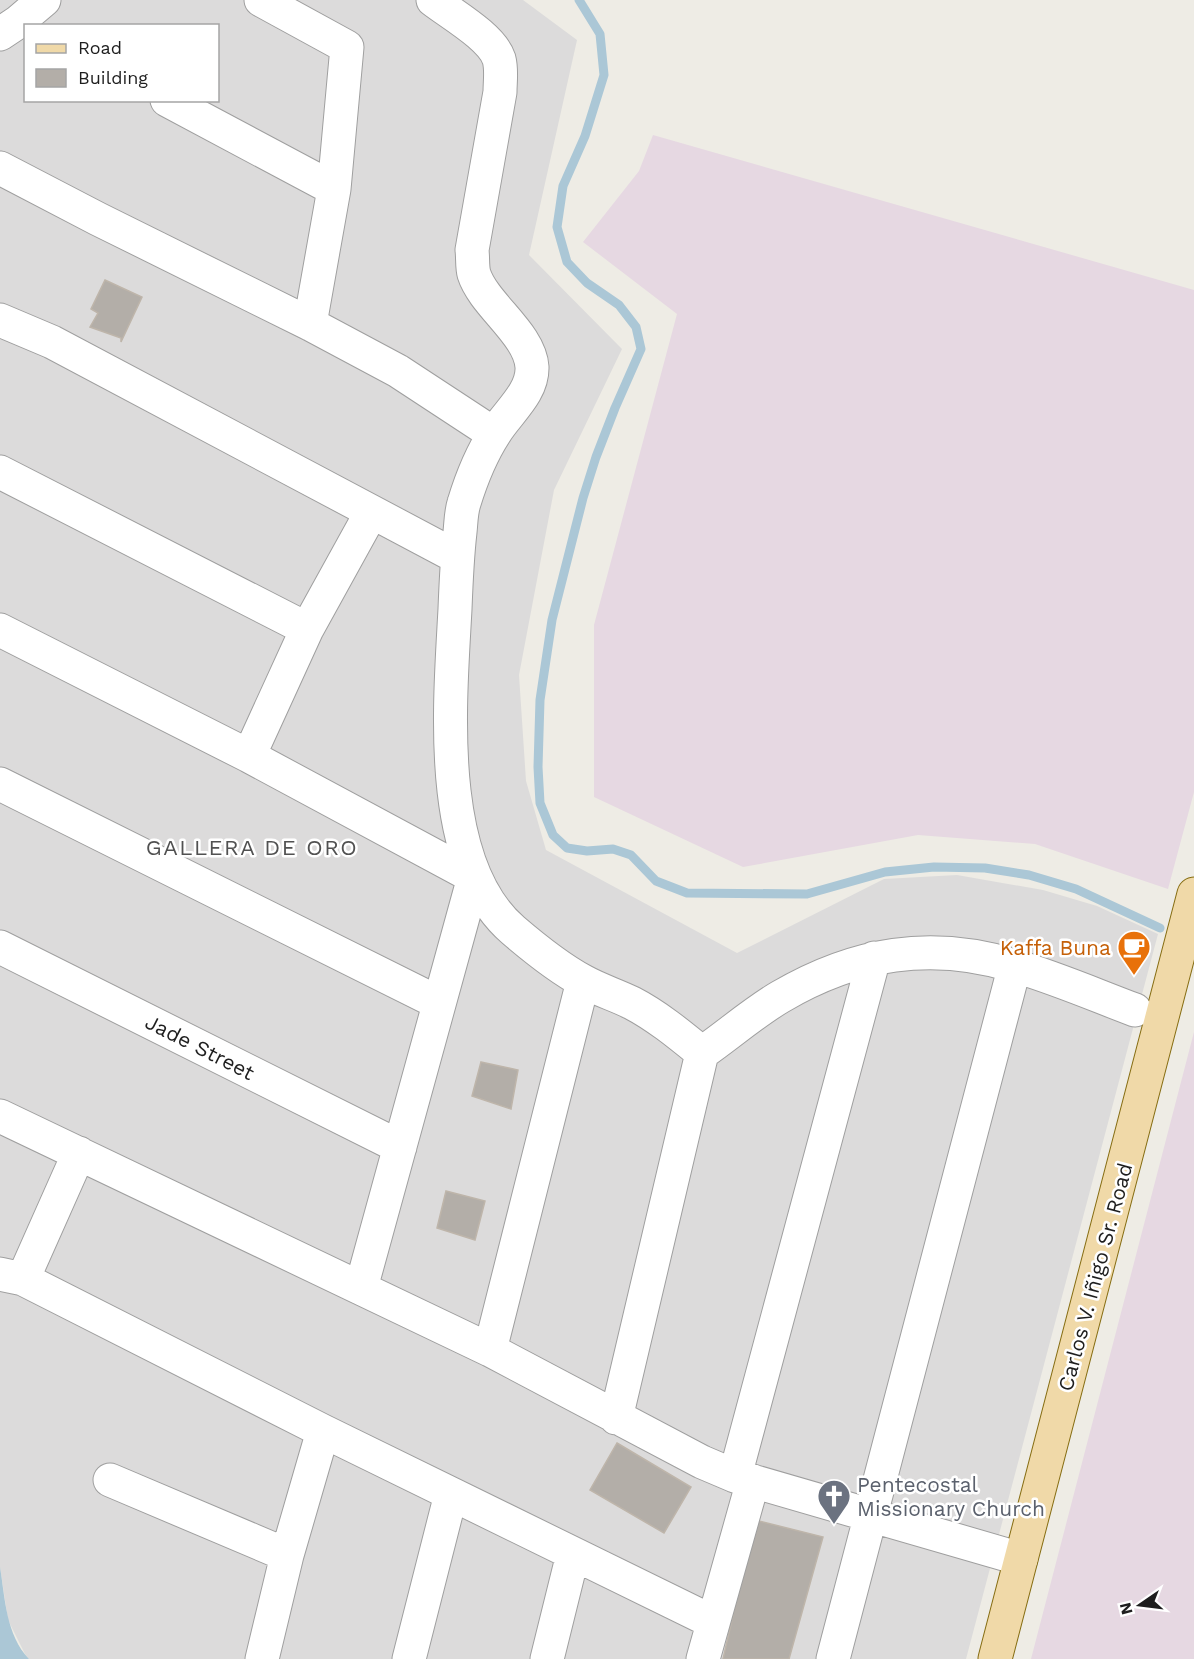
<svg xmlns="http://www.w3.org/2000/svg" width="1194" height="1659" font-family="'Work Sans',sans-serif">
  <rect width="100%" height="100%" fill="#eeece5"/>
  <path fill="#dcdbdb" fill-rule="evenodd" d="M0 0H523L577 40 529 255 622 349 554 490 519 675 526 781 546 850 737 953 884 879 957 875 1043 890 1097 906 1158 934 966 1659H29L25 1654 8 1620 0 1567ZM26 26H218V100H26Z"/>
  <path fill="#e6d8e2" d="M653 135 1194 290V792L1168 889 1035 844 918 835 743 867 594 797V625L677 314 583 242 639 171Z
    M1194 1032V1659H1031Z"/>
  <path fill="#abc7d6" d="M0 1567C5 1598 6 1635 29 1659H0Z"/>
  <g fill="none" stroke-linecap="round" stroke-linejoin="round">
    <path stroke="#abc7d6" stroke-width="9" d="M579 0 600 34 604 75 585 136 563 186 557 227 567 262 587 283 619 305 636 327 641 349 615 408 596 457 583 498 552 620 540 700 538 767 540 803 553 835 567 848 587 851 613 849 631 855 656 881 687 893 807 894 885 872 934 867 985 868 1029 875 1076 889 1160 928"/>
  </g>
  <path fill="#b3aea8" stroke="#beb5aa" stroke-width="1.5" d="M105 280 142 297 121 342V338L90 327 98 313 91 309Z
    M481 1062 518 1070 511 1109 472 1096Z
    M446 1191 485 1201 475 1240 437 1228Z
    M617 1443 691 1487 664 1533 590 1490Z
    M755 1520 823 1537 789 1659H723Z"/>
  <g fill="none" stroke-linecap="round" stroke-linejoin="round">
    <defs>
      <path id="minor" d="M261 0 347 47 334 189 310 324
        M433 0C451 14 492 37 499 59 502 70 500 81 500 92L472 250C473 257 472 267 474 274 484 305 530 334 532 367 533 393 507 413 495 433 482 453 471 480 464 503 461 512 461 523 460 532 457 558 456 583 455 609 450 703 435 863 513 930 534 948 559 968 583 981 599 990 616 995 632 1003 657 1016 680 1035 702 1053
        M0 34 18 22 44 0
        M167 100 334 189
        M0 168 98 219 310 324 398 371 494 434
        M0 320 52 342 457 557
        M0 472 307 629
        M0 630 249 756 474 877
        M249 756 307 629 371 513
        M0 784 439 1003
        M0 947 400 1147
        M0 1116 490 1350 702 1462 735 1476 1021 1559
        M0 1274 23 1279 323 1431 713 1622
        M23 1279 79 1153
        M361 1288 474 877
        M490 1350 583 981
        M616 1418 702 1053C728 1035 753 1013 780 997 855 953 931 940 1015 966 1056 978 1095 995 1135 1010
        M735 1476 874 958
        M110 1480 287 1555
        M262 1659 287 1555 323 1431
        M409 1659 451 1494
        M547 1659 573 1554
        M703 1659 753 1481
        M833 1659 1015 965"/>
      <path id="major" d="M995 1659 1194 894"/>
    </defs>
    <use href="#minor" stroke="#9f9f9f" stroke-width="35"/>
    <use href="#major" stroke="#866d12" stroke-width="35"/>
    <use href="#minor" stroke="#fff" stroke-width="33"/>
    <use href="#major" stroke="#f0d9a8" stroke-width="33"/>
  </g>
  <defs>
    <symbol id="cafe-pin" viewBox="-11 -11 22 30"><path d="M0 17L-7.5 6A9.5 9.5 0 1 1 7.5 6Z" fill="#e8710a" stroke="#fff"/><path d="M-5.5-4.5H6V0H3Q3 3.5 0 3.5H-2.5Q-5.5 3.5-5.5 0ZM3-3.2v2h1.7v-2ZM-6 4.5H4V6H-6Z" fill="#fff"/></symbol>
    <symbol id="church-pin" viewBox="-11 -11 22 30"><path d="M0 17L-7.5 6A9.5 9.5 0 1 1 7.5 6Z" fill="#6b7280" stroke="#fff"/><path d="M-1.2-6h2.4v3.5h3.3v2.4h-3.3V6h-2.4V-.1h-3.3v-2.4h3.3Z" fill="#fff"/></symbol>
  </defs>
  <g fill-rule="evenodd">
    <use href="#cafe-pin" x="1115" y="928" width="38" height="52"/>
    <use href="#church-pin" x="815" y="1477" width="38" height="52"/>
  </g>
  <g text-anchor="middle" dominant-baseline="central" stroke-width="5" stroke-linejoin="round" paint-order="stroke">
    <g font-size="21" fill="#c56008" stroke="#fff" text-anchor="end">
      <text x="1111" y="947">Kaffa Buna</text>
    </g>
    <g font-size="21" fill="#1e1e1e" stroke="#fff">
      <text transform="translate(200 1047) rotate(27)">Jade Street</text>
      <text transform="translate(1095 1277) rotate(-75)">Carlos V. Iñigo Sr. Road</text>
    </g>
    <g font-size="21" fill="#5b616d" stroke="#fff" text-anchor="start">
      <text x="857" y="1484">Pentecostal<tspan x="857" dy="24">Missionary Church</tspan></text>
    </g>
    <g font-size="22" letter-spacing="1.5" fill="#515151" stroke="#fff">
      <text x="252" y="847">GALLERA DE ORO</text>
    </g>
  </g>
  <rect x="24" y="24" width="195" height="78" fill="#ffffff" stroke="#a5a5a5" stroke-width="1.5"/>
  <rect x="36" y="44" width="30" height="9" fill="#f0d9a8" stroke="#a5a5a5" stroke-width="1.5"/>
  <text x="78" y="54" font-size="18" fill="#1e1e1e">Road</text>
  <rect x="36" y="69" width="30" height="18" fill="#b3aea8" stroke="#a5a5a5" stroke-width="1.5"/>
  <text x="78" y="84" font-size="18" fill="#1e1e1e">Building</text>
  <g transform="translate(1140 1605) rotate(256)" stroke="#ffffff" stroke-width="4.5" paint-order="stroke">
  <path d="M0-4.5L10 22L0 15L-10 22Z" fill="#1e1e1e"/>
  <text y="-9" font-size="16" font-weight="bold" text-anchor="middle" fill="#1e1e1e">N</text>
  </g>
</svg>
